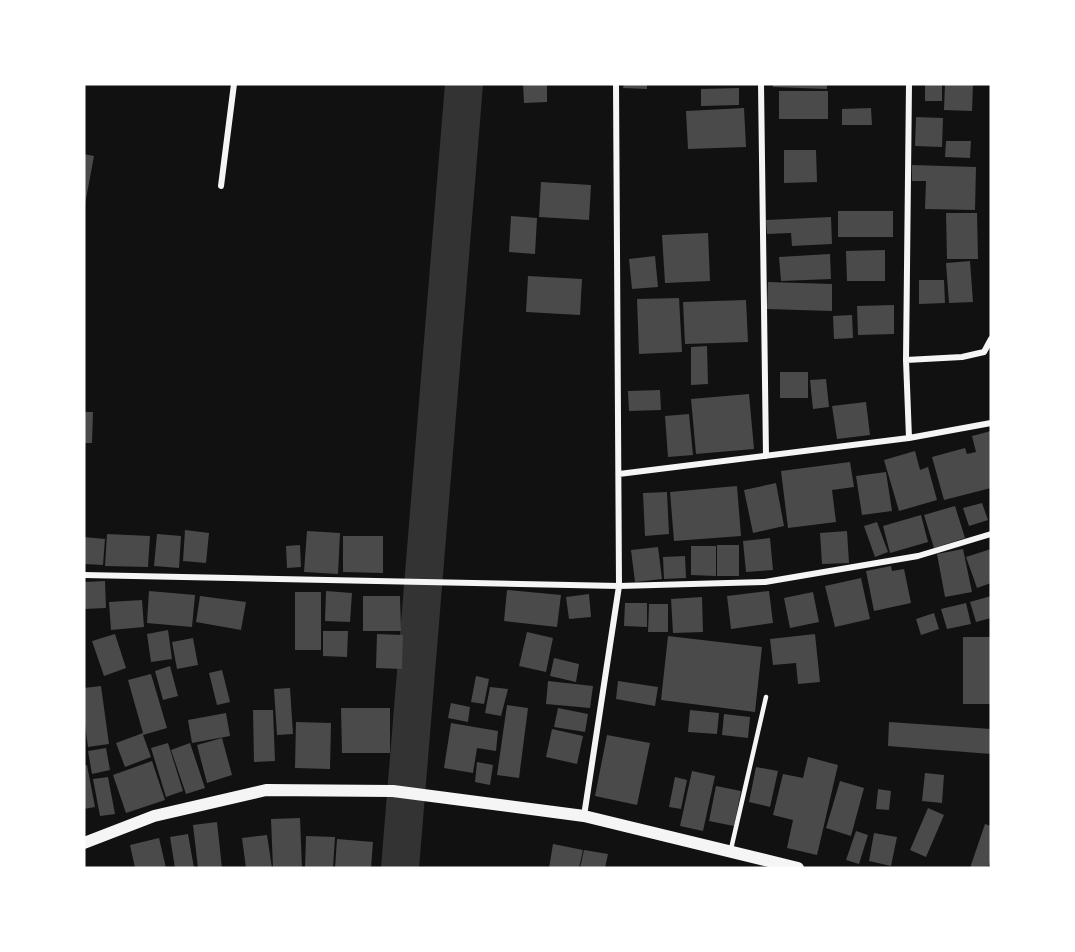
<svg xmlns="http://www.w3.org/2000/svg" width="1075" height="952" font-family="'Source Sans 3',sans-serif">
  <rect width="100%" height="100%" fill="#111"/>
  <g fill="none" stroke-linecap="round" stroke-linejoin="round">
    <path stroke="#333" stroke-width="38" d="M400 868 464 84"/>
  </g>
  <path fill="#4a4a4a" d="M523 84H547V102L524 103Z
    M624 84H647V89L623 88Z
    M773 84H827V89L773 87Z
    M925 84H942V101H925Z
    M945 84H973L972 111 944 110Z
    M739 88V105L701 106V89Z
    M779 91H828V119H779Z
    M744 108 746 147 688 149 686 111Z
    M871 108 872 125H842V109Z
    M916 117 943 118 942 147 915 146Z
    M946 141H971L970 158 945 157Z
    M784 150H816L817 182 784 183Z
    M84 154 94 156 85 204H84Z
    M912 165 976 167 975 210 925 209 926 181H912Z
    M541 182 591 185 589 220 539 217Z
    M838 211H893V237H838Z
    M946 213H977L978 259H947Z
    M511 216 537 218 535 254 509 252Z
    M831 217 832 244 792 246 791 233 767 234 766 220Z
    M708 233 710 281 665 283 662 235Z
    M885 250V281H847L846 251Z
    M830 254 831 279 781 281 779 257Z
    M655 256 658 287 632 289 629 259Z
    M970 261 973 302 949 303 946 263Z
    M528 276 582 279 580 315 526 312Z
    M919 280H944L945 303 919 304Z
    M768 282 832 284V311L767 309Z
    M679 298 682 352 639 354 637 299Z
    M746 300 748 342 685 344 683 302Z
    M894 305V334L858 335 857 306Z
    M852 315 853 338 834 339 833 316Z
    M707 346 708 384 691 385V347Z
    M780 372H808V398H780Z
    M826 379 829 407 813 409 810 380Z
    M660 390 661 410 629 411 628 391Z
    M749 394 754 449 696 454 691 399Z
    M866 402 870 435 837 439 832 406Z
    M84 412H93L92 443H84Z
    M689 414 693 455 668 457 665 416Z
    M991 431V488L944 500 932 457 965 448 967 454 976 452 972 436Z
    M915 451 920 470 928 467 937 500 899 511 884 460Z
    M850 462 854 487 832 490 836 522 788 528 781 471Z
    M886 472 892 511 862 515 856 476Z
    M776 483 784 526 753 533 744 490Z
    M737 486 741 536 674 541 670 492Z
    M667 492 669 534 645 536 643 493Z
    M982 503 988 520 969 526 963 508Z
    M955 506 965 538 934 548 924 515Z
    M921 515 928 542 890 553 883 526Z
    M877 522 888 552 875 557 864 526Z
    M185 530 209 533 206 563 183 561Z
    M307 531 340 533 338 574 304 572Z
    M847 531 849 563 822 564 820 533Z
    M107 534 150 536 148 567 105 566Z
    M157 534 181 536 179 568 154 566Z
    M343 536H383V573L343 572Z
    M84 537 105 539 103 565 84 564Z
    M770 538 773 570 746 572 743 541Z
    M300 545 301 567 287 568 286 546Z
    M717 545H739V576H717Z
    M691 546H716V576L691 575Z
    M658 547 662 579 635 582 631 550Z
    M963 549 972 592 945 597 937 554Z
    M991 549V583L977 588 966 557Z
    M685 556 686 578 664 579 663 557Z
    M891 566 892 571 904 569 911 603 874 611 866 571Z
    M861 578 870 619 835 627 825 586Z
    M105 581 106 608 84 609V582Z
    M507 590 561 595 557 627 504 621Z
    M149 591 195 595 192 627 147 623Z
    M326 591 352 593 350 622 325 621Z
    M769 591 773 623 731 629 727 596Z
    M295 592H321V650H295Z
    M813 592 819 622 790 628 784 598Z
    M589 594 591 617 569 619 566 597Z
    M200 596 246 602 241 630 196 622Z
    M363 596H400L401 631H363Z
    M991 596V618L976 622 970 602Z
    M702 597 703 632 673 633 671 599Z
    M142 600 144 627 111 630 109 602Z
    M625 603H647V627L624 626Z
    M966 603 971 624 947 629 941 609Z
    M649 604H668V632H648Z
    M934 613 939 629 921 635 916 619Z
    M168 630 172 659 151 662 147 634Z
    M323 631H348L347 657 323 656Z
    M527 632 553 638 546 672 519 666Z
    M115 634 126 668 104 676 92 641Z
    M377 634 403 635 402 669 376 668Z
    M815 634 820 682 798 684 796 663 773 665 770 639Z
    M668 636 762 647 755 712 661 700Z
    M963 637H991V704H963Z
    M193 638 198 665 177 669 172 642Z
    M554 658 579 664 576 682 550 676Z
    M170 666 178 696 163 700 155 671Z
    M222 670 230 702 217 705 209 673Z
    M151 674 167 728 143 735 151 757 125 767 116 743 143 733 128 680Z
    M476 676 489 679 484 704 471 702Z
    M548 681 593 686 590 708 546 704Z
    M618 681 658 687 655 706 616 699Z
    M101 686 109 744 88 747 84 717V688Z
    M490 687 508 689 501 716 485 713Z
    M290 688 293 734 277 735 274 689Z
    M451 703 470 707 468 722 448 718Z
    M507 705 528 708 519 778 497 775Z
    M341 708H390V753H342Z
    M558 708 588 714 585 732 554 727Z
    M253 710H273L275 761 254 762Z
    M690 710 719 713 717 734 688 732Z
    M226 713 230 736 192 743 188 720Z
    M724 714 750 717 748 738 722 735Z
    M296 722 331 723 330 769 295 768Z
    M889 722 991 729V754L888 746Z
    M451 723 498 731 496 751 477 748 473 773 444 768Z
    M552 729 583 736 577 764 546 757Z
    M607 735 650 743 637 805 595 796Z
    M222 738 232 775 207 783 197 745Z
    M168 743 183 791 166 797 151 748Z
    M190 743 205 788 186 794 171 750Z
    M106 748 110 770 92 774 88 751Z
    M808 757 838 765 817 855 787 848 793 820 773 815 783 774 803 778Z
    M152 761 165 800 126 813 113 775Z
    M477 762 493 765 490 785 475 782Z
    M87 765 95 807 84 809V766Z
    M756 767 778 771 770 807 749 802Z
    M692 771 715 776 703 831 680 826Z
    M925 773 944 775 942 803 922 801Z
    M108 777 115 814 100 816 93 779Z
    M675 777 687 780 681 809 669 807Z
    M840 781 864 788 851 836 826 828Z
    M716 786 741 791 734 826 709 821Z
    M878 789 891 791 889 810 876 809Z
    M928 808 944 815 926 857 910 850Z
    M300 818 302 868H273L271 819Z
    M217 822 222 868H198L193 825Z
    M985 824 991 826V858L988 868H970Z
    M856 831 868 835 859 864 846 860Z
    M874 833 897 837 891 866 869 861Z
    M188 834 194 868H175L170 837Z
    M267 835 272 868H246L242 838Z
    M306 836 335 837 333 868H305Z
    M159 838 166 868H135L130 845Z
    M337 839 373 842 371 868H335Z
    M553 844 583 850 579 868H549Z
    M584 850 608 854 605 868H580Z"/>
  <g fill="none" stroke-linecap="round" stroke-linejoin="round">
    <path stroke="#f5f5f5" stroke-width="4.5" d="M731 849 766 697"/>
    <path stroke="#f5f5f5" stroke-width="6" d="M761 84 766 456
      M221 186 234 84
      M906 360 962 357 984 352 991 339
      M909 438 906 360 909 84
      M619 474 909 438 991 423
      M84 575 619 586 765 582 918 556 991 534
      M584 816 619 586 616 84"/>
    <path stroke="#f5f5f5" stroke-width="12" d="M84 843 154 816 266 790 393 791 584 816 798 868"/>
  </g>
  <rect width="1075" height="952" fill="none" stroke="#ffffff" stroke-width="171"/>
</svg>
